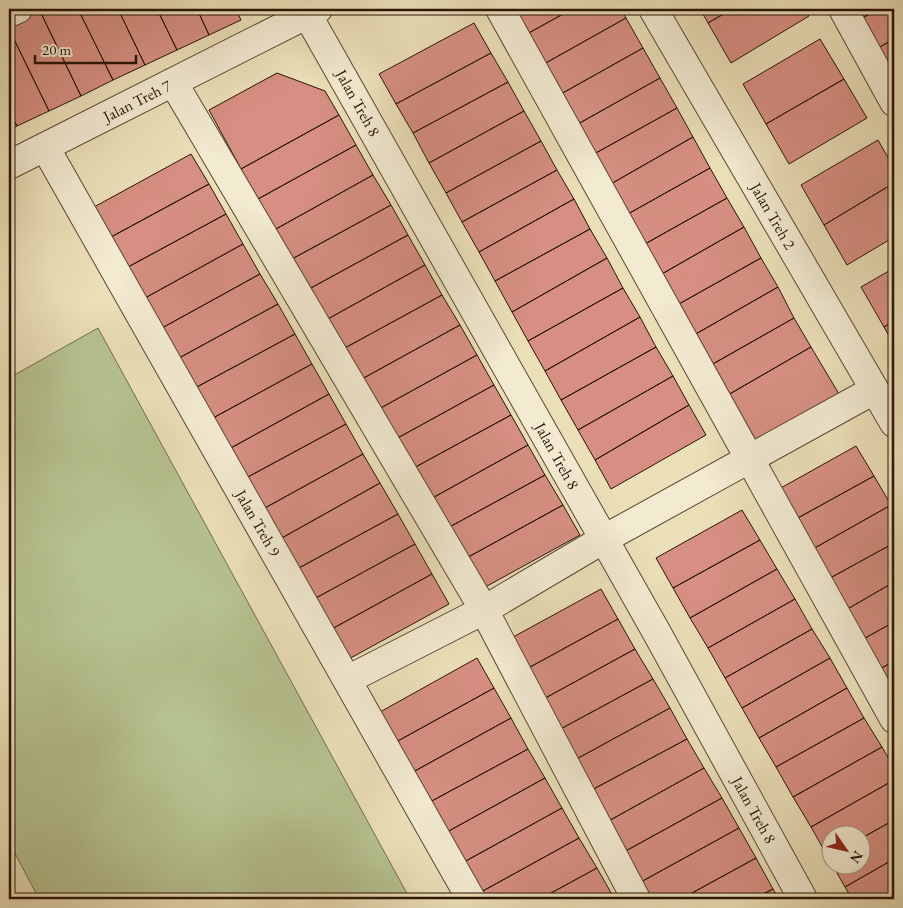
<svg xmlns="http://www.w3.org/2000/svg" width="903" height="908" font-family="'EB Garamond',serif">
  <rect width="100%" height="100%" fill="#ebdfb8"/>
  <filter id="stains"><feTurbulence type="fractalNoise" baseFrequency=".004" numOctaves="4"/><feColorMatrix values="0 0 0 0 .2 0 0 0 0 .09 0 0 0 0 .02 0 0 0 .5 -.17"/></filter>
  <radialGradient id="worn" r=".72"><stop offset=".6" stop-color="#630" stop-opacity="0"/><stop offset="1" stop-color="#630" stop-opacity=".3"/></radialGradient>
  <path fill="#b6c290" stroke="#706b4b" d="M98 328 410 899H39L9 842V378Z"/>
  <path fill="#d68f82" stroke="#291406" d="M39 9H78L113 80 81 96Z
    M39 9 81 96 49 111 9 29V23Z
    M78 9H118L145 65 113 80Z
    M118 9H157L177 50 145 65Z
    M157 9H197L209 35 177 50Z
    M197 9H236L241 20 209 35Z
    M501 9H572L518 39Z
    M572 9H621L626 18 535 69 518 39Z
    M700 9H732L708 23Z
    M732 9H804L809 16 731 63 708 23Z
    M846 9H878L854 23Z
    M878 9H894V39L871 52 854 23Z
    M626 18 643 48 552 99 535 69Z
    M474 23 491 53 396 104 379 74Z
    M9 29 49 111 17 126 9 110Z
    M820 39 844 79 766 124 743 84Z
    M894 39V78L871 52Z
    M643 48 660 78 569 129 552 99Z
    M491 53 508 82 413 133 396 104Z
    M277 73 325 91 339 115 241 169 209 110Z
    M660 78 677 108 585 159 569 129Z
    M844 79 867 118 789 164 766 124Z
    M508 82 524 111 429 163 413 133Z
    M677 108 693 137 602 189 585 159Z
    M9 110 17 126 9 130Z
    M524 111 541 141 446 193 429 163Z
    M339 115 356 145 258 199 241 169Z
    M693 137 710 168 619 219 602 189Z
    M878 140 894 168V183L824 225 801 185Z
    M541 141 557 170 462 222 446 193Z
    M356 145 373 175 276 229 258 199Z
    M191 154 209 184 111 237 94 207Z
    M710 168 727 198 636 249 619 219Z
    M557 170 574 199 479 252 462 222Z
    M373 175 391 205 292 259 276 229Z
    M894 183V237L847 265 824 225Z
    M209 184 226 214 128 267 111 237Z
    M727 198 744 227 653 279 636 249Z
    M574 199 590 229 495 281 479 252Z
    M391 205 408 235 309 289 292 259Z
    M226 214 243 244 145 298 128 267Z
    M744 227 761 258 670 309 653 279Z
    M590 229 607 258 512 312 495 281Z
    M408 235 425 265 326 320 309 289Z
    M243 244 260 274 162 328 145 298Z
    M607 258 623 288 528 341 512 312Z
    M761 258 778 287 687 339 670 309Z
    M425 265 442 295 343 349 326 320Z
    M894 268V321L884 327 861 287Z
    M260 274 278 304 179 358 162 328Z
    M778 287 794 318 704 369 687 339Z
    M623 288 640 317 545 371 528 341Z
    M442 295 460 325 360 380 343 349Z
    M278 304 295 334 195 388 179 358Z
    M640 317 656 347 561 400 545 371Z
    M794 318 811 347 721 399 704 369Z
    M894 321V345L884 327Z
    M460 325 477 355 377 410 360 380Z
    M295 334 312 364 213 418 195 388Z
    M656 347 673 376 578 430 561 400Z
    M811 347 839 394 747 445 721 399Z
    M477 355 494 385 394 440 377 410Z
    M312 364 329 394 229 449 213 418Z
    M673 376 689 405 595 460 578 430Z
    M494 385 511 415 410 470 394 440Z
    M329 394 346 424 246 478 229 449Z
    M689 405 706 435 611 489 595 460Z
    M511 415 528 445 427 501 410 470Z
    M346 424 363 454 263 509 246 478Z
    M528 445 545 475 444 530 427 501Z
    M856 446 874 476 787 524 770 494Z
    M363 454 380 483 280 539 263 509Z
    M545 475 563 505 461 561 444 530Z
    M874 476 891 505 804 554 787 524Z
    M380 483 398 514 297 569 280 539Z
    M563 505 580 535 478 591 461 561Z
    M891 505 894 510V543L821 583 804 554Z
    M742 510 760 540 673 588 656 558Z
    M398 514 415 544 314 599 297 569Z
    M760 540 777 569 690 618 673 588Z
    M894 543V582L839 614 821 583Z
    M415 544 432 574 330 630 314 599Z
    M777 569 795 599 708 648 690 618Z
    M432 574 449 604 347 660 330 630Z
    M894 582V622L856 643 839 614Z
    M601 589 618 619 521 672 504 642Z
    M795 599 812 629 725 678 708 648Z
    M618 619 635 649 538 702 521 672Z
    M894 622V661L873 673 856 643Z
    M812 629 830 658 742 708 725 678Z
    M635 649 653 679 555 732 538 702Z
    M477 658 494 688 396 742 380 712Z
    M830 658 847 688 759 738 742 708Z
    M894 661V701L873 673Z
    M653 679 670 708 571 762 555 732Z
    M494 688 511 718 413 772 396 742Z
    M847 688 864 718 776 767 759 738Z
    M670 708 687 739 588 792 571 762Z
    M511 718 528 749 430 802 413 772Z
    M864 718 882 747 793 797 776 767Z
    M687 739 704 768 605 823 588 792Z
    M882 747 894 768V780L811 827 793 797Z
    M528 749 545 778 447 832 430 802Z
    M704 768 722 798 622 853 605 823Z
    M545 778 562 808 464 862 447 832Z
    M894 780V820L860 839V836H830V856L828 857 811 827Z
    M722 798 739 828 639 883 622 853Z
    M562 808 579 838 481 892 464 862Z
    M894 820V859L845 887 833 866H860V839Z
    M739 828 756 858 681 899H648L639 883Z
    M579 838 597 868 540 899H485L481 892Z
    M756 858 773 889 753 899H681Z
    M894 859V899H852L845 887Z
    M597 868 614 898 540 899Z
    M773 889 779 899H753Z"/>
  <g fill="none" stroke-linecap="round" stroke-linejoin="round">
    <defs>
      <path id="minor" d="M500 9 894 719
        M653 9 894 423
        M843 9 894 102
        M9 13 18 9
        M307 14 657 633 803 899
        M173 82 484 610 636 899
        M45 147 471 899
        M9 165 318 9
        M347 680 484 610 604 539 874 390"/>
    </defs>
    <use href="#minor" stroke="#5a4732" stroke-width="30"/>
    <use href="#minor" stroke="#f2ead1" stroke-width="28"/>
  </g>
  <g text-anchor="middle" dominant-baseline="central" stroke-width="4.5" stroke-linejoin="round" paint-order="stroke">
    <g font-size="16" fill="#291406" stroke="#f2ead1">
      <text transform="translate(137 101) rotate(-27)">Jalan Treh 7</text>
      <text transform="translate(358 103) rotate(61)">Jalan Treh 8</text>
      <text transform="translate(773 216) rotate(60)">Jalan Treh 2</text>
      <text transform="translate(557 456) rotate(61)">Jalan Treh 8</text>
      <text transform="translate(258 523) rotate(60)">Jalan Treh 9</text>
      <text transform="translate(754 810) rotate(61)">Jalan Treh 8</text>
    </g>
  </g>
  <rect width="903" height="908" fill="none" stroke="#ebdfb8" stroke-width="30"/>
  <rect x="10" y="10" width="883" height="888" fill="none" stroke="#291406" stroke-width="2.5"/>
  <rect x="15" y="15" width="873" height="878" fill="none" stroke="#291406"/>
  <g transform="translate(846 850) rotate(124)"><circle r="24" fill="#f2ead1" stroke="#a29480"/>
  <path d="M0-4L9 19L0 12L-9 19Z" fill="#8f2418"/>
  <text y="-8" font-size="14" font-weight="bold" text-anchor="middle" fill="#291406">N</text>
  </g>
  <path d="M35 55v8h101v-8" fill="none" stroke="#291406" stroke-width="2.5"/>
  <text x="42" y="55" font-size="15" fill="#291406" stroke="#f2ead1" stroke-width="4" paint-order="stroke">20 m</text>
  <rect width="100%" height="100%" filter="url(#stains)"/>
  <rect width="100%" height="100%" fill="url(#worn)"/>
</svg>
